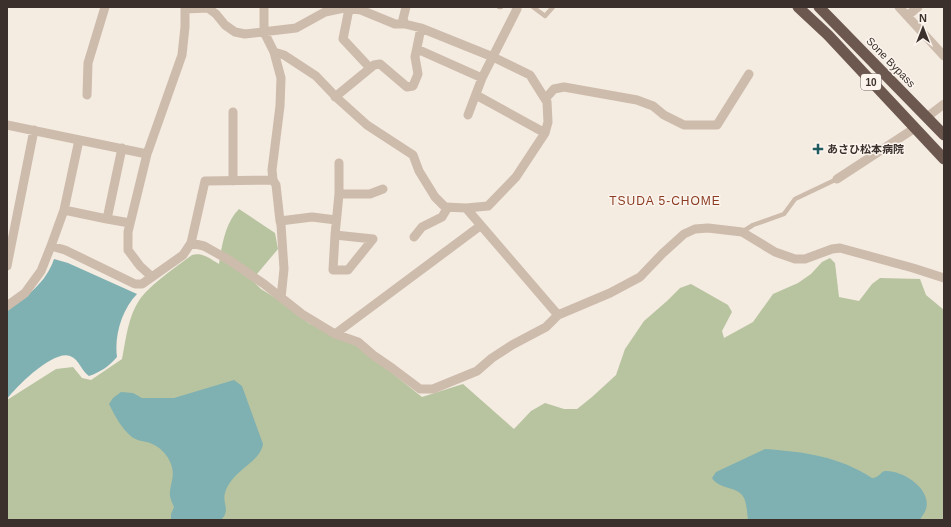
<svg xmlns="http://www.w3.org/2000/svg" width="951" height="527" font-family="Arial,'Noto Sans JP',sans-serif">
  <rect width="100%" height="100%" fill="#f4ebe1"/>
  <path fill="#b8c4a0" d="M239 209 275 233 278 249 252 280 261 289 298 312 308 323 357 345 422 397 463 384 514 429 531 411 545 403 564 409H577L592 397 616 375 625 349 644 321 667 301 680 288 691 284 728 305 732 312 722 331 724 338 753 322 773 294 798 283 811 274 822 262 830 258 835 263 839 297 859 301 872 284 880 278 920 279 926 295 944 310V520H7V400L56 369 73 367 82 378 91 380 122 359C126 339 128 316 140 299 151 284 176 267 192 255 203 252 210 259 219 264 222 245 225 223 239 209Z"/>
  <path fill="#7fb0b2" d="M54 259 68 263 137 294C122 309 114 336 117 357 109 366 101 372 89 376 81 371 80 360 70 356 53 350 17 386 7 399V311C26 297 46 283 54 259Z
    M234 380 242 386 263 444C260 463 232 470 225 493 222 504 231 510 221 520H171V514L174 507C172 502 169 497 170 492 171 481 175 476 171 464 168 455 159 446 150 443 144 441 137 441 132 437 121 428 115 416 109 404L113 398 121 392 133 393 142 398H174Z
    M765 449C805 452 838 456 872 478 879 478 880 472 885 471 903 470 932 489 926 509 925 513 921 517 920 520H748C747 513 747 505 744 498 739 486 719 490 712 478L716 472Z"/>
  <g fill="none" stroke-linecap="round" stroke-linejoin="round">
    <path stroke="#cdbbac" stroke-width="4.5" d="M499 7H501
      M533 7 545 16 553 7
      M742 232 753 225 784 214 795 199 837 179"/>
    <path stroke="#cdbbac" stroke-width="9" d="M899 7 944 56
      M185 9 208 8 216 14 225 25 235 32 245 34 296 28 325 12 344 8 361 10 395 24H405L421 28 493 57 530 75 547 102 548 122 545 133 516 177 488 206 466 208 445 207 435 197 419 171 413 155 367 125 337 98 316 76 284 55 274 52
      M349 9 343 39 370 68
      M907 16 918 7
      M405 24 403 19 406 7
      M417 49 482 78 517 9 516 7
      M87 95 88 63 105 7
      M476 95 545 133
      M335 97 374 65 380 64 407 87 413 86 418 74 415 57 421 28
      M545 99 554 89 564 87 637 100 653 106 664 115 684 125H717L749 74
      M468 115 482 78
      M927 117 944 104
      M7 125 147 154
      M79 140 64 210 107 219 122 148
      M837 179 915 128
      M273 180 276 185 280 221 312 217 336 220
      M233 181V112
      M339 194H370L383 189
      M466 208 558 315
      M107 219 130 223
      M280 221 281 225 284 269 281 298
      M335 235 333 270H348L373 239 335 235 339 194V163
      M414 237 422 227 442 217 448 207
      M191 243 204 246 229 260 264 284 302 314 335 334 358 342 373 355 392 368 420 389H433L477 371 492 358 512 345 546 327 558 315 610 293 640 277 663 253 684 234 695 229 708 228 742 232 775 252 795 259H805L832 249 840 248 913 268 944 278
      M51 246 64 210
      M7 266 34 130
      M152 277 140 266 128 250V232L147 154 182 55 185 27V7
      M7 306 25 293 41 271 51 246 65 250 135 284H142L183 255 191 243 205 181 273 180 272 170 280 106 281 78 274 52 264 32V7
      M335 334 480 226"/>
    <path stroke="#6c584f" stroke-width="11" d="M798 7 828 35 944 159
      M819 7 944 135"/>
  </g>
  <path fill="#1f5a5e" stroke="#fbf5ee" stroke-width="1.5" d="M816 143h4v4h4v4h-4v4h-4v-4h-4v-4h4z"/>
  <g text-anchor="middle" dominant-baseline="central" stroke-width="3" stroke-linejoin="round" paint-order="stroke">
    <rect fill="#fbf5ee" stroke="#756b66" stroke-width="1" x="861" y="74" width="20" height="16" rx="3"/>
    <g font-size="10" font-weight="bold" fill="#3b302b">
      <text x="871" y="82">10</text>
    </g>
    <g font-size="11" fill="#3b302b" stroke="#fbf5ee">
      <text transform="translate(891 62) rotate(46)">Sone Bypass</text>
    </g>
    <g font-size="11" font-weight="bold" fill="#3b302b" stroke="#fbf5ee" text-anchor="start">
      <text x="827" y="149">あさひ松本病院</text>
    </g>
    <g font-size="12" letter-spacing="1" fill="#8c3b22" stroke="#fbf5ee">
      <text x="665" y="201">TSUDA 5-CHOME</text>
    </g>
  </g>
  <rect width="951" height="527" fill="none" stroke="#3b302b" stroke-width="16"/>
  <g transform="translate(923 28)" stroke="#fbf5ee" stroke-width="3" paint-order="stroke">
  <path d="M0-3L7 15L0 10L-7 15Z" fill="#3b302b"/>
  <text y="-6" font-size="11" font-weight="bold" text-anchor="middle" fill="#3b302b">N</text>
  </g>
</svg>
